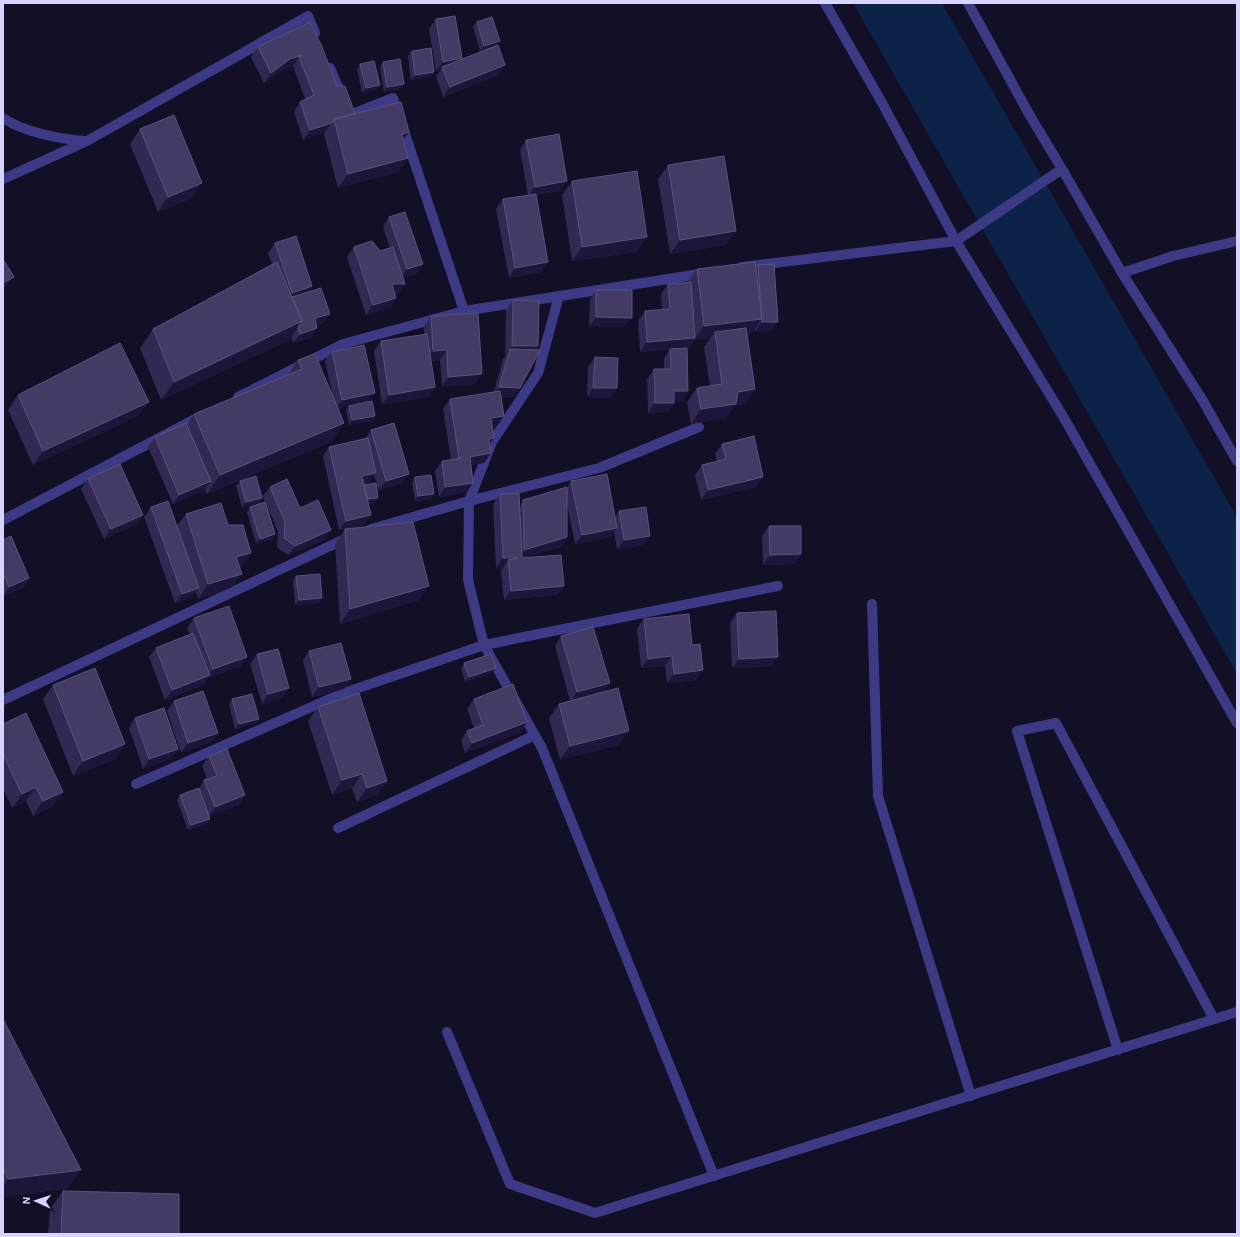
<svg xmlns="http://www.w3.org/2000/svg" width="1240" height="1237" font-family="'Alegreya Sans',sans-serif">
  <rect width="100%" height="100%" fill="#130f26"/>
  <path fill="#0c2248" d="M853 3H942L1237 517V674Z"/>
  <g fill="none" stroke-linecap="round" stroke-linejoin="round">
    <path stroke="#3d3a85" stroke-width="10" d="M825 3 881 101 956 241 1064 418 1237 723
      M968 3 1029 114 1062 169 1122 273 1203 401 1237 461
      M330 68 350 115 393 98 464 311
      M3 118C23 132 60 139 85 141
      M3 179 87 141 308 16 315 33
      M742 267 956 241 1062 169
      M1122 273 1173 256 1237 241
      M559 296 538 373 492 442 469 501 468 580 484 645 542 748 714 1176
      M238 397 343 344 464 311 706 273
      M3 520 201 416
      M371 529 469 501 599 468 699 427
      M872 604 878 796 971 1096
      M3 700 347 538
      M136 784 341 694 484 645 778 586
      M338 828 535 735
      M447 1032 510 1184 595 1213 1237 1012
      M1118 1050 1017 731 1056 723 1214 1019"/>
  </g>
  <path fill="#312854" d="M436 19 462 59 495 46 480 51 473 26 477 22 496 46 498 75 443 97 436 76 440 71H436L429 29Z
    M310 22 337 86 355 114 404 139 408 158 398 172 338 188 324 134 325 132 303 140 294 112 300 102 305 99 293 66 294 65 284 69 264 83 251 57 258 47Z
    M412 51 434 72 430 77 411 80 408 56Z
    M383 62 401 89 384 92 380 67Z
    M360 64 376 90 362 93 357 69Z
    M140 129 192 198 158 212 130 144Z
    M526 140 560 191 536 195 548 262 541 272 509 278 496 209 503 199 528 195 520 150Z
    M668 165 726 245 670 254 658 179Z
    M572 181 637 252 572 261 562 195Z
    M389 217 423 264 416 274 403 278 398 294H395L396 298 390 307 366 315 347 257 354 247 380 251 390 248 383 227Z
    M275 243 312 286 308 292 330 314 323 323 317 325 311 338 293 343 291 336 289 340 161 400 140 348 153 329 272 264 268 253Z
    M758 265 771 331 755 332V329L752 333 747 334 755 389 745 404 735 405 726 418 691 424 687 402 697 388 710 386 704 347 710 338 694 340 689 348H683L682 401H674L668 412 648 413 647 379 654 369H664V358L670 349 640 352 638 321 645 311 662 310 661 294 668 284 687 283 697 269 756 268Z
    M596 290 625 327H589L590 300Z
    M513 300 538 346 536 350 520 388 514 397H501L504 416 497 426 492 427 494 438 489 444 491 453 484 463 471 465 473 483 467 492 439 497 435 471 442 461 451 460 443 409 450 399 494 392 503 359 506 356H505L506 310Z
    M431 316 475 384 442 386 440 360 431 361 435 387 428 397 382 404 374 351 381 341 424 335V326Z
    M332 352 368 402 372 421 349 425 346 410 349 406 338 409 344 423 331 442 207 494 205 490 173 504 148 447 155 437 187 425 194 414 288 375 298 360 332 393 325 361Z
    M595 357 617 388 610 398 587 397 588 367Z
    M18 395 138 416 33 465 8 410Z
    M371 430 402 483 379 490 374 475 369 482 364 484V485L378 498 375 503 368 504 364 525 345 529 419 600 340 624 335 544 345 529 339 530 323 456 329 447 365 439Z
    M722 444 756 487 701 500 695 475 702 465 717 461 715 454Z
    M415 477 434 494 430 499 415 501 412 482Z
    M88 479 143 515 136 524 104 539 81 489Z
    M240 481 262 498 259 503 242 507 236 486Z
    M571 481 615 517 619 511 643 545 617 549 614 531 610 537 575 544 567 504V537L561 547 524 558 564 586 557 595 504 600 501 570 503 568H496L493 504 500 494 520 506 523 500 567 488Z
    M270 487 300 508 324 540 288 555 277 548 278 532 266 503 275 534 272 539 256 543 247 512 250 507 265 502 263 496Z
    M151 507 177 526 186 514 228 525 251 553 241 567H240L242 574 231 588 198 599 196 592 192 597 175 603 144 517Z
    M769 526 801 554 795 564 763 565 762 536Z
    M3 540 29 578 23 588 3 596Z
    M296 576 322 598 319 603 295 605 293 581Z
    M737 613 771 666 732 668 730 623Z
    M194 618 241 666 208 678 203 685 165 700 149 657 156 648 190 634 187 628Z
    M644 619 703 670 696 680 667 683 665 666 641 668 637 628Z
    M561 636 604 692 619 745 560 760 549 718 559 704 570 701 555 646Z
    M309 651 351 679 344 689 312 697 303 660Z
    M257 654 282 698 262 704 250 664Z
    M464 663 492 673 465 682 461 668Z
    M53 685 115 759 73 776 43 699Z
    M232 699 255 723 235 729 229 704Z
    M474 699 527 722 521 732 465 753 461 740 467 731 474 728 467 709Z
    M174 701 218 733 211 742 181 753 167 711Z
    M318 707 387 781 377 795 357 802 352 788 332 795 308 721Z
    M135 718 178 749 171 759 143 769 129 728Z
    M3 724 53 806 33 816 26 801 12 808 3 789Z
    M209 756 245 795 239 805 209 816 210 819 207 824 188 830 177 800 180 795 199 789 204 780 207 779 202 766Z
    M3 1019 68 1188 3 1197Z
    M63 1191 179 1234H48L50 1209Z"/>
  <path fill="#1d163a" d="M500 41 496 46 480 51 484 46Z
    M302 55 299 57 294 65 284 69 264 83 271 73 290 59Z
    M462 58 455 68 442 67 440 71H436L443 62Z
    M505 65 498 75 443 97 450 87Z
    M434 72 430 77 411 80 415 75Z
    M404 84 401 89 384 92 387 87Z
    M380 85 376 90 362 93 366 88Z
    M332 123 325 132 303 140 310 130Z
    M409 132 399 146 402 134Z
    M408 158 398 172 338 188 348 174Z
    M567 181 560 191 528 196 535 187Z
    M202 183 192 198 158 212 168 197Z
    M736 231 726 245 670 254 680 240Z
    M647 237 637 252 572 261 582 247Z
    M548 262 541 272 509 278 515 268Z
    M423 264 416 274 400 279 407 269Z
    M14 277 7 286 3 289V283Z
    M392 284H405L398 294H385Z
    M312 286 305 296 285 303 292 293Z
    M396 298 390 307 366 315 373 305Z
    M330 314 323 323 308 328 315 318Z
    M596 317 632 318 625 327H589Z
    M762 319 752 333 715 338V332L710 338 694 340 704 326Z
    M302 321 289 340 161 400 174 382Z
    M762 322H778L771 331 755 332Z
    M317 328 311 338 293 343 300 334Z
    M695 338 689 348 640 352 647 342Z
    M512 346H538L531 356 510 349 506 356H505Z
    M447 350 440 360 426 361 433 351Z
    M482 374 475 384 442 386 448 377Z
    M435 387 428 397 382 404 389 395Z
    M499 387 520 388 514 397 492 396Z
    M593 388H617L610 398 587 397Z
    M755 389 745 404 735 405 726 418 691 424 701 409 738 392Z
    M674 391H688L682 401H667Z
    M375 393 368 402 349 406 335 409 342 400Z
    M149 402 138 416 33 465 43 451Z
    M655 403H674L668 412 648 413Z
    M375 416 372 421 349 425 352 420Z
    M504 416 497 426 484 428 491 418Z
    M344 423 331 442 207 494 220 475Z
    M494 438 487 448 489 439Z
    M491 453 484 463 463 467 470 457Z
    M376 473 369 482 355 485 362 476Z
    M409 474 402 483 379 490 386 481Z
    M763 477 756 487 701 500 708 490Z
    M211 481 204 491 173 504 179 495Z
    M473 483 467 492 439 497 445 487Z
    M434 494 430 499 415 501 418 496Z
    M262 498 259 503 242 507 246 502Z
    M378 498 375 503 362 505 365 500Z
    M143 515 136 524 104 539 111 529Z
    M371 515 364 525 339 530 346 521Z
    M617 528 610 537 575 544 582 535Z
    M331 530 324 540 288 555 295 546Z
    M275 534 272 539 256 543 260 539Z
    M650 536 643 545 617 549 624 540Z
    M567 537 561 547 518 560 524 550Z
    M251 553 241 567 226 572 236 557Z
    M801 554 795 564 763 565 770 555Z
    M503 558H517L508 560 503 568H496Z
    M242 574 231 588 198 599 208 584Z
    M29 578 23 588 3 596 9 587Z
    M429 586 419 600 340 624 350 609Z
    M564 586 557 595 504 600 511 591Z
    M199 588 192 597 175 603 182 594Z
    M322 598 319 603 295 605 299 600Z
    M672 656 665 666 641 668 648 659Z
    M247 657 241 666 208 678 203 685 165 700 172 690 208 676 213 669Z
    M778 657 771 666 732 668 739 659Z
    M496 668 492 673 465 682 469 677Z
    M703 670 696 680 667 683 674 674Z
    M351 679 344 689 312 697 319 687Z
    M610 683 603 693 571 702 577 692Z
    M289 688 282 698 262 704 268 694Z
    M259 719 255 723 235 729 239 724Z
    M527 722 521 732 465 753 472 743Z
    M629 731 619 745 560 760 570 746Z
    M218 733 211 742 181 753 188 743Z
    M125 744 115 759 73 776 83 761Z
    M178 749 171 759 143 769 149 759Z
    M362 774 352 788 332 795 342 780Z
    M387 781 377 795 357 802 367 788Z
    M36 787 26 801 12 808 22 794Z
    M63 792 53 806 33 816 43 801Z
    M245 795 239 805 208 817 215 807Z
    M210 819 207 824 188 830 191 825Z
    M81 1170 68 1188 3 1197V1186L8 1179Z"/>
  <path fill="#433a66" stroke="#5a527e" d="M455 16 462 58 443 62 436 19Z
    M492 17 500 41 484 46 477 22Z
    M310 22 322 47 337 86H345L355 114 334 119 332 123 310 130 300 102 314 95 299 57 302 55 290 59 271 73 258 47Z
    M498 45 505 65 450 87 442 67Z
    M431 48 434 72 415 75 412 51Z
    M400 59 404 84 387 87 383 62Z
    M374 61 380 85 366 88 360 64Z
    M401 102 409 132 402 134 408 158 348 174 334 119Z
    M174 115 202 183 168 197 140 129Z
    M559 134 567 181 535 187 526 140Z
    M724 156 736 231 680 240 668 165Z
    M637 171 647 237 582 247 572 181Z
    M536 194 548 262 515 268 503 199Z
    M405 212 423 264 407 269 389 217Z
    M296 236 312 286 292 293 275 243Z
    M372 241 380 251 393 247 405 284H392L396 298 373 305 354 247Z
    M3 259 14 277 3 283Z
    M277 262 302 321 174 382 153 329Z
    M755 262 762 319 704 326 697 269Z
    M774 264 778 322H762L758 265Z
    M691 282 695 338 647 342 645 311 670 309 668 284Z
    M321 288 330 314 315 318 317 328 300 334 298 327 302 321 292 297Z
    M596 290H632V318L596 317Z
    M513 300 539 301 538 346H512Z
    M478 313 482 374 448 377 447 350 433 351 431 316Z
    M746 328 755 389 738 392 736 404 701 409 697 388 722 384 715 332Z
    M427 334 435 387 389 395 381 341Z
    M120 343 149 402 43 451 18 395Z
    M364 345 375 393 342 400 332 352Z
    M687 348 688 391H674V403H655L654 369H671L670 349Z
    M510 349 540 350 520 388 499 387Z
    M315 354 344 423 220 475 194 414 302 369 298 360Z
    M595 357 618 358 617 388H593Z
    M500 391 504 416 491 418 494 438 489 439 491 453 470 457 473 483 445 487 442 461 462 458H459L450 399Z
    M372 401 375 416 352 420 349 406Z
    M186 423 211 481 179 495 155 437Z
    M394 423 409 474 386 481 371 430Z
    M754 436 763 477 708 490 702 465 726 459 722 444Z
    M368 438 376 473 362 476 371 515 346 521 329 447Z
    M120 464 143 515 111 529 88 479Z
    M607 474 617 528 582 535 571 481Z
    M431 475 434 494 418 496 415 477Z
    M256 476 262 498 246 502 240 481Z
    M287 479 300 508 318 500 331 530 295 546 284 538 285 522 270 487Z
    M376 483 378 498 367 499 364 485Z
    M567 487V537L524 550 523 500Z
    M519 493 522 558 561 555 564 586 511 591 508 560 517 558H503L500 494Z
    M168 501 199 588 182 594 151 507Z
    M265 502 275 534 260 539 250 507Z
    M221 503 228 525H243L251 553 236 557 242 574 208 584 186 514Z
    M646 507 650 536 624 540 619 511Z
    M413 522 429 586 350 609 345 529Z
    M769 526H801V554L770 555Z
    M11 536 29 578 9 587 3 573V540Z
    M320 574 322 598 299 600 296 576Z
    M229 606 247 657 213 669 194 618Z
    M776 611 778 657 739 659 737 613Z
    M689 614 692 645 700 644 703 670 674 674 672 656 648 659 644 619Z
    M593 627 610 683 577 692 561 636Z
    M193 633 210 675 172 690 156 648Z
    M341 643 351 679 319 687 309 651Z
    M278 649 289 688 268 694 257 654Z
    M491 654 496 668 469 677 464 663Z
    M95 668 125 744 83 761 53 685Z
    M513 684 527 722 472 743 467 731 483 725 474 699Z
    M618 688 629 731 570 746 559 704Z
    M203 691 218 733 188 743 174 701Z
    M359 693 387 781 367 788 362 774 342 780 318 707Z
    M252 694 259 719 239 724 232 699Z
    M164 708 178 749 149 759 135 718Z
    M26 713 63 792 43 801 36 787 22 794 3 754V724Z
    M227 749 245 795 215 807 204 780 217 776 209 756Z
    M199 788 210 819 191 825 180 795Z
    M3 1019 81 1170 8 1179 3 1168Z
    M63 1191 179 1194V1234H61Z"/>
  <rect width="1240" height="1237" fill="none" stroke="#d9d4ff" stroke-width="8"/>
  <g transform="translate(36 1201) rotate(273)" stroke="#130f26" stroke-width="3" paint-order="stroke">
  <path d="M0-3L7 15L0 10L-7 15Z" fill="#d9d4ff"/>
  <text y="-6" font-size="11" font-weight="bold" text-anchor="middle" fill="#d9d4ff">N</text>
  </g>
</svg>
